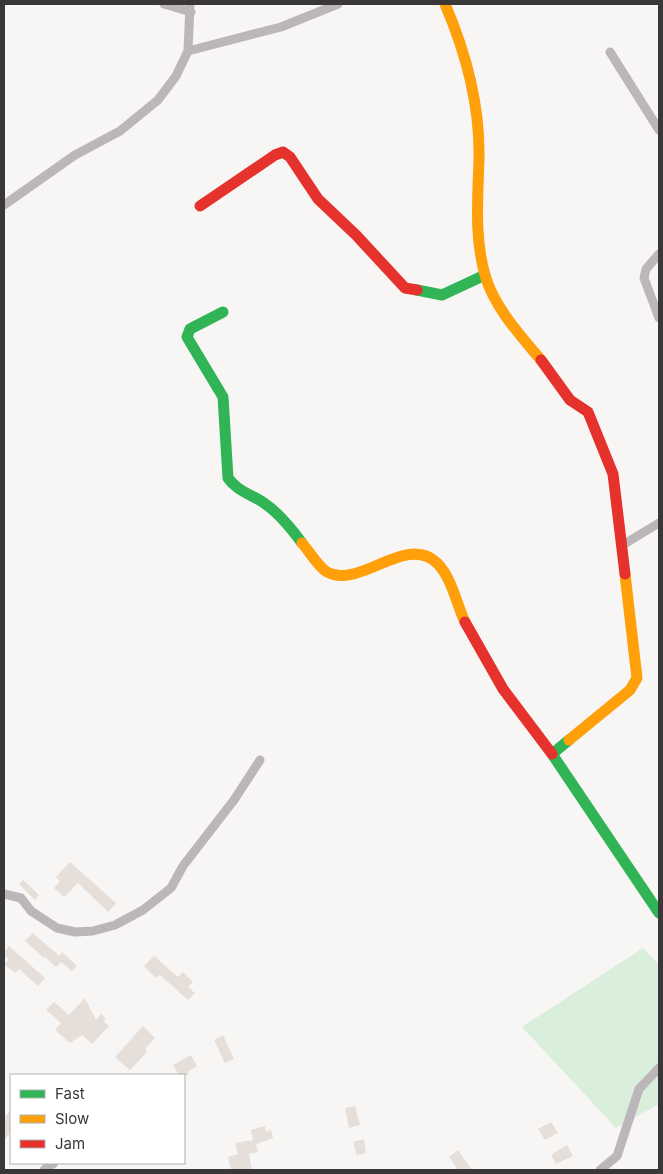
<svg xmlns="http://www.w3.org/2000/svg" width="663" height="1174" font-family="Inter,sans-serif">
  <rect width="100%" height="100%" fill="#f8f6f5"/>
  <path fill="#d9eedb" d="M643 948 659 965V1104L616 1128 522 1027Z"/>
  <path fill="#e5ded9" d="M70 862 116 903 108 912 78 883 64 897 54 888 60 881 56 877Z
    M23 880 39 895 35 900 19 884Z
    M33 933 59 956 62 952 77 966 72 971 61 962 56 967 45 957 44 958 25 941Z
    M9 946 45 978 38 986 19 969 15 973 4 964 9 959 4 955V952Z
    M154 956 178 977 183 972 193 982 188 987 195 993 188 1000 160 975 156 978 144 966Z
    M85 998 96 1020 101 1014 106 1019 104 1022 109 1026 92 1044 82 1035 70 1043 55 1030 61 1023 46 1010 54 1002 69 1015Z
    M143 1026 155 1038 145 1049 147 1052 130 1070 115 1057Z
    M223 1035 234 1059 225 1063 214 1040Z
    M191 1055 197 1066 188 1072 189 1075H179L173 1065Z
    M355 1106 360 1125 349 1128 345 1108Z
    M11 1110V1132L4 1141V1118Z
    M551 1122 558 1133 545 1140 538 1129Z
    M265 1126 266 1132 271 1130 273 1138 256 1144 258 1152 249 1154 252 1170H231L228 1157 238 1154 235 1143 253 1140 251 1130Z
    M364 1139 366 1153 357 1155 353 1142Z
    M567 1145 573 1156 556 1164 551 1155Z
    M458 1150 472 1170H458L449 1157Z"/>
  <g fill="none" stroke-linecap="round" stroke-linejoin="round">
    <path stroke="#bbb6ba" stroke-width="9" d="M164 4 191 12
      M188 51 281 27 338 4
      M610 52 659 130
      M4 205 75 155 120 131 158 100 176 76 188 51 190 4
      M659 254 646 269 644 278 659 318
      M621 546 659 523
      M4 894 21 898 31 911 57 928 75 932 93 931 115 925 143 910 171 888 183 866 234 800 260 760
      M44 1170 54 1163
      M600 1170 617 1156 639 1089 659 1068"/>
    <path stroke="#30b455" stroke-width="11" d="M417 290 442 295 485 275
      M223 312 190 329 187 337 223 397 228 478C237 491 251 494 264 503 279 513 291 528 302 543
      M569 740 552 754 659 913"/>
    <path stroke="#ff9f0a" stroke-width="11" d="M445 4C466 53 480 105 479 158 478 198 474 236 485 275 494 307 520 335 541 360
      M302 543C309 551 318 567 327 572 359 590 406 533 437 563 452 578 456 603 465 622
      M569 740 630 690 637 678 625 574"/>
    <path stroke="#e5322d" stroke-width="11" d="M200 206 275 155 283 152 290 157 318 199 356 235 405 288 417 290
      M541 360 570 400 588 412 613 474 625 574
      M465 622 503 689 552 754"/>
  </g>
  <rect width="663" height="1174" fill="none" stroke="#393737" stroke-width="10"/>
  <rect x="10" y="1074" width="175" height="90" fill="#ffffff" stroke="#b0afaf"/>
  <rect x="20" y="1090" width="25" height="8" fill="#30b455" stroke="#b0afaf"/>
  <text x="55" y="1099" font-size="15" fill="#393737">Fast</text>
  <rect x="20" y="1115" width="25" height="8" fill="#ff9f0a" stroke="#b0afaf"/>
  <text x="55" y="1124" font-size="15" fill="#393737">Slow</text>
  <rect x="20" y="1140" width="25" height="8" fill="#e5322d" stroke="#b0afaf"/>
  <text x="55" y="1149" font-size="15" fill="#393737">Jam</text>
</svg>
